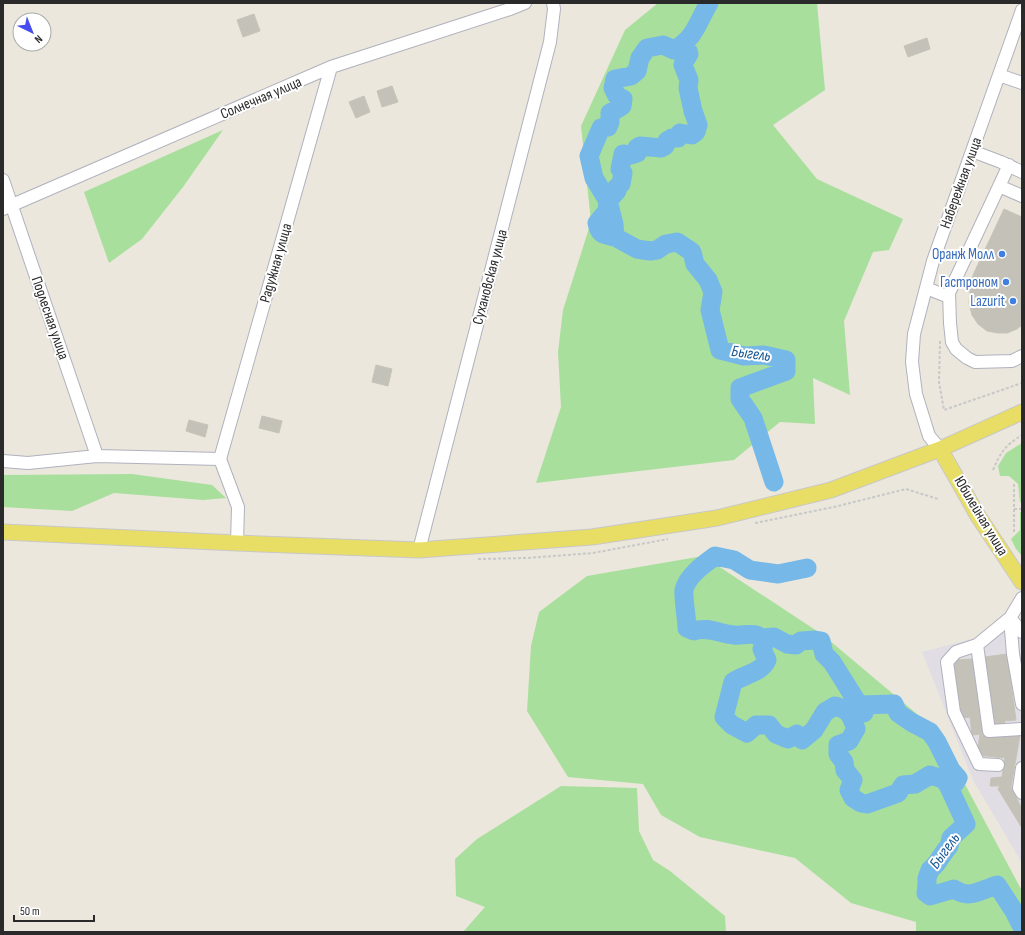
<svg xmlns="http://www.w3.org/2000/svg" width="1025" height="935" font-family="'Sofia Sans Condensed',sans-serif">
  <rect width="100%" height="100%" fill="#ebe7dd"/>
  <path fill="#e0dde4" d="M1022 626V863L973 780 922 652Z"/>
  <path fill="#a9df9c" d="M658 3H817L825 90 773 125 817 179 903 219 889 250 873 252 844 321 850 395 813 378 815 424 780 422 734 460 536 483 561 407 558 352 563 310 591 222 581 126 625 30Z
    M223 130 183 187 142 239 109 263 84 192Z
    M1022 443V502H1020L1018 484 1009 476H1000L998 466 1006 453Z
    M132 474 212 485 226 498 203 500 114 493 72 511 3 507V475Z
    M1020 512H1022V556L1016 549 1011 539 1020 530Z
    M703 556 823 635 936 730 1022 891V932H916V922L851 903 795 858 700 837 661 815 643 784 568 777 527 711 531 646 539 612 587 576Z
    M561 786 637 788 639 831 653 860 670 871 725 916 726 932H463L485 907 456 896 455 859 477 839Z"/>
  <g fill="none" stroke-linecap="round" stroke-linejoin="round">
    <path stroke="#76b8e7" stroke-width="19" d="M709 3C697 23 696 37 674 50L663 45 647 48 640 58 637 71 631 76 615 79 613 88 617 96 623 99 622 106 610 113V122L608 127 601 128 589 156 594 178 608 201 614 224 615 237 637 249 650 251 657 250 666 244 677 242 692 252 695 264 708 280 713 292 710 310 720 350 744 356 764 355 786 360V371L740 388V399L753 418 774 482
      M615 237C604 235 599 235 597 223L607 211 608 201 617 191V187L621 184 623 173 620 169 623 154 631 155 637 153V148L640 146 661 148 665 146 667 141 672 138H678L680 133 692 135 696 132 698 125 693 111 688 88 689 80 683 65 684 62 689 54 688 51 682 45
      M807 568 778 574 750 570 734 560 715 556C704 564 687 576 684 590 683 597 687 620 687 628L694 631C707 626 720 634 734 635 741 636 749 633 756 635 760 636 762 640 764 644L762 649 767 660C761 673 745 674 733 682L724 717 732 725 747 733 756 725H769L776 734 788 739 797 734 802 740 814 730 825 712 835 706C850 710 851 716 856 729L849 741 838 745V754L844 762 845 770 853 780 849 790 853 798 861 803 867 804 898 793 903 785 915 784 930 775 943 779 948 785 966 824 951 838 949 846 945 851 936 864 930 870 927 878V885L926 893 930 896 954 889C970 900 980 890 997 885L1014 911 1022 927
      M761 638 774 637 787 644 796 645 801 641 815 640 821 641 824 654 832 662 864 713 863 712
      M859 705 894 704 898 713 911 722 930 732 937 742 951 770 958 778 955 783 948 785"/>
  </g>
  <path fill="#c4c1b8" stroke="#c7c3b7" d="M254 14 260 31 243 37 237 20Z
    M927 38 930 49 908 57 904 46Z
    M392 86 398 102 382 107 377 91Z
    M364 96 370 112 356 118 349 102Z
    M1004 209 1022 217V325L1017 329 1007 333H998L987 331 978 324 972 315 969 303 970 292 966 290Z
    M376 365 392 369 388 386 372 382Z
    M262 416 282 421 279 433 259 428Z
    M189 420 208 425 205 437 186 431Z
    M1007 654 1016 720 1004 721 1006 727 995 728 985 657Z
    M973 659 982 734 972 735 970 717 962 718 953 660Z
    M1010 732 1020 735 1011 787 1022 809V828L998 789 1000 786H990L991 778 1002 777 1005 758 977 755 980 734 1003 736V734Z"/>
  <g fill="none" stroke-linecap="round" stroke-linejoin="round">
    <defs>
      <path id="minor" d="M999 75 1022 83
        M972 151 1001 162 1022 172
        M1009 165 949 293 950 323 952 342 956 349 967 358 975 362 1012 361 1022 356
        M3 180 97 456
        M999 186 1022 196
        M3 209 331 67 510 9 525 3
        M926 288 949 297
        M940 449 929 436 916 394 912 362 914 334 933 261 1022 10
        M220 459 331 67
        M220 459 238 507 237 543
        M3 461 28 463 97 456 220 459
        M419 550 550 42 554 9 553 3
        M1022 598 1010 618 1013 654 1022 704
        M977 645 989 731 1022 729
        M998 765 979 764 954 712 947 662 956 652 977 645 1010 618 1022 632
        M1022 768 1019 788 1022 793"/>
      <path id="major" d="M940 449 978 516 1022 582
        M3 532 237 543 419 550 592 537 717 518 831 490 940 449 1022 412"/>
    </defs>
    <use href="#minor" stroke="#b0b1bd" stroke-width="14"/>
    <use href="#major" stroke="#c8c8c8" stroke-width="17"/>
    <path stroke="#c8c8c8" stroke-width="2" stroke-dasharray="3 2" stroke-linecap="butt" d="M940 341 939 382 944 410 1022 383
      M1022 431V432
      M993 470C1001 451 1005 446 1022 435
      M1014 484V532
      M1014 509H1022
      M755 523 834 507 906 489 938 499
      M478 559 527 558 593 553 668 539"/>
    <use href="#minor" stroke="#fff" stroke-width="12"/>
    <use href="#major" stroke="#e8de65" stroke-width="15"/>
  </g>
  <g fill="#3f7fe0" stroke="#fff" stroke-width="1.5">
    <circle cx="1002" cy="254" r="4"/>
    <circle cx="1006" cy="282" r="4"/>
    <circle cx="1013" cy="301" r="4"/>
  </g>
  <g text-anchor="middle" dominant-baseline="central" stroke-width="4" stroke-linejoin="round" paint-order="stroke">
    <g font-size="15" fill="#2a2a2a" stroke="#fff">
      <text transform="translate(261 98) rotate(-23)">Солнечная улица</text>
      <text transform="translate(961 183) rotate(-70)">Набережная улица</text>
      <text transform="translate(276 263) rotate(-74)">Радужная улица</text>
      <text transform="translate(490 277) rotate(-75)">Сухановская улица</text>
      <text transform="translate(50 318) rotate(71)">Подлесная улица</text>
      <text transform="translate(981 516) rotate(59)">Юбилейная улица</text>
    </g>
    <g font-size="15" fill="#366cbe" stroke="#fff" text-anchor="end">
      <text x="994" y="254">Оранж Молл</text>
      <text x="998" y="282">Гастроном</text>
      <text x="1005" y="301">Lazurit</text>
    </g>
    <g font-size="16" font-style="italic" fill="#155593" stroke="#fff">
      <text transform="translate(751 354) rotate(8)">Быгель</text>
      <text transform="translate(945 851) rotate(-54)">Быгель</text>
    </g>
  </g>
  <rect width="1025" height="935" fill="none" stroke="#2a2a2a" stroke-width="8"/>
  <g transform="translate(32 32) rotate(137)"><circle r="19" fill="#ffffff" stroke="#aaaaaa"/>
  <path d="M0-3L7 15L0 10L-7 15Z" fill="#464cef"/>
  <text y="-6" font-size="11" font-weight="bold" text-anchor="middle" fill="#2a2a2a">N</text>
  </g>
  <path d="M14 915v6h80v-6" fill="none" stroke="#2a2a2a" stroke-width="2"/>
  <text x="20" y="915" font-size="12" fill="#2a2a2a" stroke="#ffffff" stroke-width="3" paint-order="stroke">50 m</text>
</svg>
